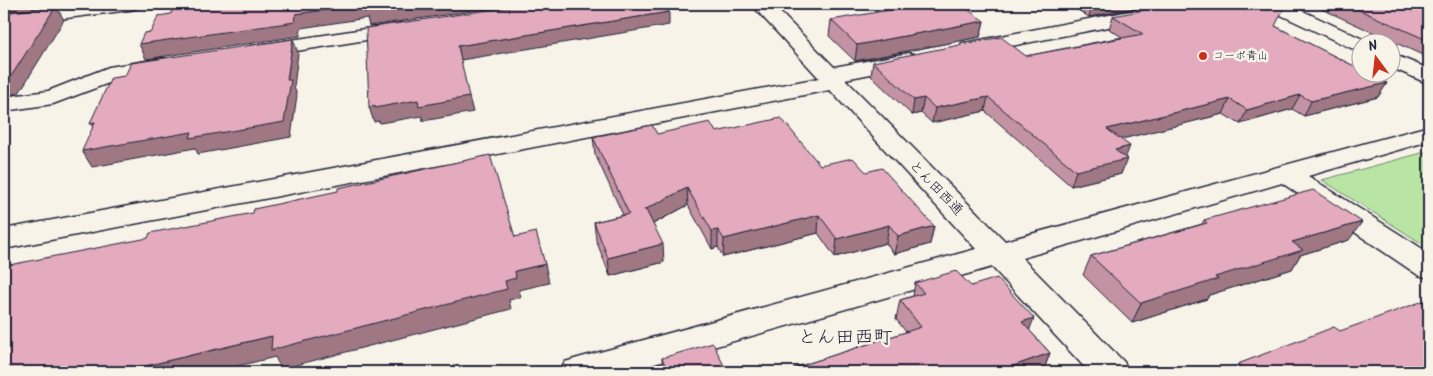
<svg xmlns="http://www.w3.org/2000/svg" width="1433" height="376" font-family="Kalam,'Klee One',sans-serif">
  <rect width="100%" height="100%" fill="#f7f3e8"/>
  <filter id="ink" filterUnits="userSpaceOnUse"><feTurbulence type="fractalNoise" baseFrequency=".02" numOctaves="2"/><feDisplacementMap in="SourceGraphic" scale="10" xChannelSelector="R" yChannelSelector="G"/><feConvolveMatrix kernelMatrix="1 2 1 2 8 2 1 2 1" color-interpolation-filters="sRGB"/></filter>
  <g filter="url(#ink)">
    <path fill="#b8e5a3" stroke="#6d846f" d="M1429 151V248L1322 180Z"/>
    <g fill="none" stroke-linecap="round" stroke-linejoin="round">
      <defs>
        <path id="minor" d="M86 4H140L137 8 130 10 4 26V14Z
          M751 4H772L834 67 909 53 917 55 920 60 917 65 845 79 1005 241 1429 126V141L1308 176 1429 253V278L1418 275 1282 183 1022 258 1124 362 1129 372H1089L992 267 626 372H560L565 362 578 358 976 249 830 90 4 249V229L819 78Z
          M1166 4H1205L1202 8 1195 10 970 54 962 53 959 48 962 43 970 42Z
          M1263 4H1288L1369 42H1360V51L1353 49 1266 8Z
          M404 23 411 25 414 29 411 33 258 57 250 56 247 51 250 46 258 45Z
          M1390 53 1429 69V84L1390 67Z
          M164 58 172 60 175 65 172 70 122 78 53 104 4 111V97L48 91 109 67Z"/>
      </defs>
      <use href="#minor" stroke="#22223b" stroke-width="3"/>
      <use href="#minor" fill="#f7f3e8" fill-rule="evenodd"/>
    </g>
    <path fill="#c393a3" stroke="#22223b" d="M1068 4H1157L1089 17Z
      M1311 4H1429V58Z
      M1113 16 1275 26 1387 83 1378 97 1304 116 1292 109 1240 124 1223 114 1121 139 1126 158 1121 174 1071 186 985 111 932 123 921 113 912 115 871 76 873 62 1026 56 1122 37 1109 29Z
      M831 20 984 21 980 37 855 61 829 36Z
      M716 132 820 165 866 172 934 226 930 244 894 254 886 243 835 257 818 233 723 257 718 247 712 249 688 205 653 224 664 262 610 276 596 240 594 222 623 215 595 154 593 137Z
      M1204 220 1349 240 1300 255 1292 269 1209 295 1207 299 1132 323 1083 275 1091 256 1202 224Z
      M915 283 971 286 1030 331 1050 353 1043 372H793L794 368 906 332 896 319 900 300 913 296Z
      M1340 331 1429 372H1233L1238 364Z
      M662 358 727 372H663Z"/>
    <path fill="#9f7884" stroke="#22223b" d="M4 4H73L4 13Z
      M365 4H520L369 26 367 18 301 28 300 36 146 59 139 44 296 14Z
      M1093 4H1157L1089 17Z
      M56 6 64 20 19 93 4 96V79Z
      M669 12V25L461 60 458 46Z
      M984 21 980 37 855 61 857 45Z
      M293 39 298 53 294 87 297 95 291 137 198 154 195 148 92 167 82 151 287 80Z
      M1387 83 1378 97 1304 116 1311 101Z
      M1300 95 1292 109 1240 124 1247 110Z
      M469 97 473 112 423 121 422 116 380 123 379 121 374 122 369 107 418 100Z
      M988 97 985 111 932 123 935 108Z
      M924 98 921 113 912 115 914 100Z
      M1230 99 1223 114 1102 144 1107 129Z
      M4 107 7 112 4 118Z
      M95 122 99 138 90 123Z
      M1130 146 1125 159H1127L1121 174 1071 186 1076 171 1115 150Z
      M687 188 688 205 645 228 644 210Z
      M819 215 818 233 723 257 724 239Z
      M1362 222 1349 240 1300 255 1292 269 1209 295 1207 299 1132 323 1141 303 1215 277 1292 242Z
      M889 225 886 243 835 257 837 239Z
      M934 226 930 244 894 254 898 236Z
      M718 230V247L712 249V231Z
      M663 244 664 262 610 276 608 258Z
      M545 264 549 283 519 290 521 297 509 300 511 309 281 369 275 357 213 372H120L505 281 515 271Z
      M1034 318 1027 337 1022 322Z
      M1050 353 1043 372H996Z"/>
    <path fill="#e3abbd" stroke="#22223b" d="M175 4H424L365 12V4L296 14 295 22 139 44 144 33 151 32 158 16 171 14Z
      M530 4H663L669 12 458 46 469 97 419 106 418 100 375 108V106L369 107 366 28Z
      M925 4H960L984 21 857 45 831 20Z
      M1176 4H1286L1275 26 1360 69V72H1367L1387 83 1311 101 1300 95 1247 110 1230 99 1107 129 1130 146 1115 150 1127 159 1076 171 988 97 935 108 924 98 914 100 873 62 1001 37 1026 56 1143 34 1113 16Z
      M1346 4H1429V41Z
      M56 6 10 78 4 79V13Z
      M293 39 287 80H291L284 122 190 138 192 132 82 151 95 122 90 123 111 78 125 76 131 63Z
      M781 118 820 165 853 158 866 172 882 168 934 226 898 236 889 225 837 239 819 215 724 239 718 230 712 231 687 188 644 210H646L663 244 608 258 594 222 629 214 593 137 652 125 657 134 710 122 716 132Z
      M490 155 515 237 536 232 545 264 515 271 516 278 505 281 507 289 271 350 272 336 120 372H4V266L148 238 150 233 253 213 254 209 338 191V188Z
      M1313 190 1362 222 1292 242 1303 250 1215 277 1218 279 1141 303 1091 256 1207 223 1204 220Z
      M956 271 971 286 997 278 1034 318 1022 322 1050 353 996 372H796L794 368 921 327 900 300 924 293 915 283Z
      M1429 299V372H1247L1238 364 1334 327 1340 331Z
      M713 343 727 372H668L662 358Z"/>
  </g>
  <circle fill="#c8321e" stroke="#f7f3e8" stroke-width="2" cx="1203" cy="56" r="5"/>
  <g text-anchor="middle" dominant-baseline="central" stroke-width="5" stroke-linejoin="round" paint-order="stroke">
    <g font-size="11" fill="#22223b" stroke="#f7f3e8" text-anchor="start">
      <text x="1213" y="56">コーポ青山</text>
    </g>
    <g font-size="14" fill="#22223b" stroke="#f7f3e8">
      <text transform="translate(936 188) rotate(46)">とん田西通</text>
    </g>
    <g font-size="19" fill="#22223b" stroke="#f7f3e8">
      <text x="845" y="338">とん田西町</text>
    </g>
  </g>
  <rect width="1433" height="376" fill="none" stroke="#f7f3e8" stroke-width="20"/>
  <rect x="10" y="10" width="1413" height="356" fill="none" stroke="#22223b" stroke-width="2" filter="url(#ink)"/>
  <g transform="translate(1376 58) rotate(345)"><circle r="24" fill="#f7f3e8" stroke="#a29fa3"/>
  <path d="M0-4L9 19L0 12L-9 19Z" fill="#c8321e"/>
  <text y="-8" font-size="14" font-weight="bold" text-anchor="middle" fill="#22223b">N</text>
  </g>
</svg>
